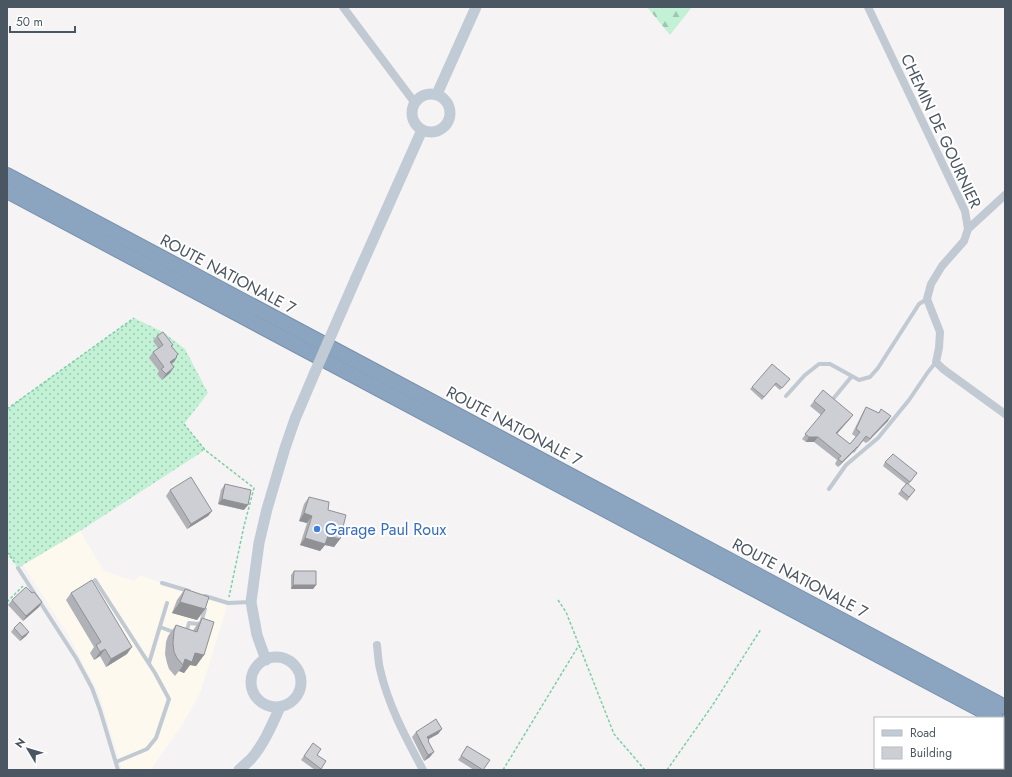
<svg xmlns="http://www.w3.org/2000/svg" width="1012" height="777" font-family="Jost,sans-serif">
  <defs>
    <pattern id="grass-dots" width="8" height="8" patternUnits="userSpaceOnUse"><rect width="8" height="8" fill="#c3f1d5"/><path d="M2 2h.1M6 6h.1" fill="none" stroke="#a0c6b0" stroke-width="1.8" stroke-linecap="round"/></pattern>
    <pattern id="forest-firs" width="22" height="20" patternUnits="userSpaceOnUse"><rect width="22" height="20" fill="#c3f1d5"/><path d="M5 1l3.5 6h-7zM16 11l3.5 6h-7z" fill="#a0c6b0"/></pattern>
  </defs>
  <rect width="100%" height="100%" fill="#f5f3f3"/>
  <path fill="#fdf9ef" d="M80 531 104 571 134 581 140 575 162 583 228 603 201 691 183 724 151 770H122L99 694 68 635 23 565Z"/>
  <path fill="url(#grass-dots)" d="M134 318 163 332 185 349 208 393 184 424 205 450 80 531 18 568 7 552V409Z"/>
  <path fill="url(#forest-firs)" d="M647 7H692L670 35Z"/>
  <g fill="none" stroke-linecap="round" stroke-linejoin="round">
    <defs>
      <path id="highway" d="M7 175 1005 707
        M7 191 996 718"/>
    </defs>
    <use href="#highway" stroke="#7690ad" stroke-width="16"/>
    <path stroke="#7ad0a6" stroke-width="1.5" stroke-dasharray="3 2" stroke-linecap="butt" d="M7 409 134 318
      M184 424 205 450 254 488 244 526 229 597
      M7 552 15 563
      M558 600 566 612 614 734 645 770
      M7 602 23 586
      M503 770 579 645
      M667 770 712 706 761 629"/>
    <path stroke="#c1cad2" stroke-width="4" d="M786 396 805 375 819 364H830L859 380 870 377 878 368 919 304 927 299
      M833 399 852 376
      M829 489 846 465 878 438 909 400 928 372 936 362
      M18 568 76 658 92 688 100 710 118 770
      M95 580 155 673 169 699 156 738 147 749 116 762
      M162 583 189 591
      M205 596 228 603 251 602
      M160 627 176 633
      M186 633 189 623 198 624 201 623 205 609
      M149 663 167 603"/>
    <path stroke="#c1cad2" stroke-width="8" d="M343 7 415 103
      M868 7 965 211 968 229 964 241 942 266 931 284 927 299 940 332 939 348 936 362 943 369 1005 414
      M968 229 1005 195
      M377 645C378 653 378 661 380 669 388 705 406 738 423 770"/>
    <path stroke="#c1cbd6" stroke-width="11" d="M412 113a19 19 0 1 1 38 0a19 19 0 1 1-38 0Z
      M437 94 476 7
      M356 278 422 130
      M251 682a25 25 0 1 1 50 0a25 25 0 1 1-50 0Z
      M266 660 257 635 251 602 259 543 267 509 285 448 295 419 315 372
      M239 770C243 766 247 763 251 759 264 744 272 725 280 707"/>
    <use href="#highway" stroke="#8ba5c1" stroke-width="14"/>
    <path stroke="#c1cbd6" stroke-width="11" d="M315 372 356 278"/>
  </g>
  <path fill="#b0b2b7" d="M157 336 173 345 172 347 178 354 177 356V357L174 362 171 364 174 367 170 373 162 380 157 374 159 371 149 358 153 352 158 348 153 341Z
    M790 379 780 390 774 385 762 400 750 389 752 387Z
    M814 401 853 415 849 420 837 434 850 444 856 437 852 434 863 412 866 407 879 413 881 409 888 421 869 441 866 443 863 441 854 453 853 452 838 467 835 464 837 460 814 442H806L802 439 821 415 810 406Z
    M885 462 917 473 908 485 915 490 907 501 898 494 906 484 883 466Z
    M225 484 244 510 218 504 221 490Z
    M170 490 212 511 208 516 187 529 166 496Z
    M309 497 328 510 340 539 334 547 325 545 320 551 300 545 307 523 299 521 304 504Z
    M294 571 316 585 313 589H291V575Z
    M185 589 205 609 197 620 172 613 177 600Z
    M32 593 42 602 39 607 23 621 8 605 12 600Z
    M71 593 127 654 106 667 100 656 94 660 90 653 94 647 66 600Z
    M202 618 204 655 196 666 190 665 184 673 179 671 175 676 169 669 167 663 165 654 166 642 168 636 176 625 193 631 194 629Z
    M14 628 29 632 26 636 20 641 11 632Z
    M442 729 438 734 429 739V741L430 757 424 761 412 737 416 732Z
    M313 743 317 755 326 761 320 770H315L301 760Z
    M465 750 483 770H474L458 760Z"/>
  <path fill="#909195" d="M178 354 175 359 177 357 174 362 166 368 170 362Z
    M174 367 170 373 162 380 166 374Z
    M853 415 849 420 833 438 836 433Z
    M891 416 888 421 866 443 870 439Z
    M809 437H818L814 442H806Z
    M857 447 853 452 838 467 842 462Z
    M222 499 248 505 244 510 218 504Z
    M212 511 208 516 187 529 191 524Z
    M304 513 312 516 307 523 299 521Z
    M328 536 340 539 334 547 325 545 320 551 300 545 305 538Z
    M293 585H316L313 589H291Z
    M42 602 39 607 23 621 26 616Z
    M180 602 205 609 197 620 172 613Z
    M29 632 26 636 20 641 22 637Z
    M132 647 127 654 106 667 111 659Z
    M105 649 100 656 94 660 100 652Z
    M195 653 204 655 196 666 190 665 184 673 179 671 183 665 185 659Z
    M442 729 438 734 423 742 427 737Z
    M434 752 430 757 424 761 428 755Z"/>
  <path fill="#cdcfd5" stroke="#909195" d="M163 332 173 345 171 346 178 354 176 356 177 357 170 362 174 367 166 374 161 369 164 367 153 352 163 345 157 336Z
    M772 364 790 379 782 388 776 383 764 397 752 387Z
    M823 390 853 415 836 433 850 444 860 432 856 429 866 407 879 413 881 409 891 416 872 436 870 439 866 436 857 448V447L842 462 838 459 841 456 818 437H809L805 434 825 410 814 401Z
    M893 454 917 473 910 482 885 462Z
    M191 477 212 511 191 524 170 490Z
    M907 483 915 490 909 497 901 490Z
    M225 484 251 490 248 505 222 499Z
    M309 497 329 502 328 510 346 515 340 539 328 536 325 544 305 538 312 516 304 513Z
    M294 571H316V585H293Z
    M92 580 132 647 111 659 105 649 100 652 96 645 101 642 71 593Z
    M26 587 32 593 34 592 42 602 26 616 12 600Z
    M185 589 209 597 205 609 180 602Z
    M202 618 214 622 204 655 195 653 192 662 185 659 183 665 177 658 174 652 173 643 174 631 176 625 197 632Z
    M20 622 29 632 22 637 14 628Z
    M436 719 442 729 427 737 429 740 428 741 434 752 428 755 416 732Z
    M313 743 321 749 317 755 326 761 321 769 304 756Z
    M467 746 490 760 483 770 461 756Z"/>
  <circle fill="#3f7fe0" stroke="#fff" stroke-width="1.5" cx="317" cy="529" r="4"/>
  <g text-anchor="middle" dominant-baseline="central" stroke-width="4" stroke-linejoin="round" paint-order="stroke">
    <g font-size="16" fill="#4a5661" stroke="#fff">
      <text transform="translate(941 131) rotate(65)">CHEMIN DE GOURNIER</text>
      <text transform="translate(228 274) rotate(28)">ROUTE NATIONALE 7</text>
      <text transform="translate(514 426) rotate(28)">ROUTE NATIONALE 7</text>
      <text transform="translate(800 578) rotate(28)">ROUTE NATIONALE 7</text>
    </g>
    <g font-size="16" fill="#366cbe" stroke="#fff" text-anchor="start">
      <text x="325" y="529">Garage Paul Roux</text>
    </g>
  </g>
  <rect width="1012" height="777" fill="none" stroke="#4a5661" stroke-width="16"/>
  <rect x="874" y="717" width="130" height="52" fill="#ffffff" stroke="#b7bbc0"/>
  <rect x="882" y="730" width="20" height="6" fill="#c1cbd6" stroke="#b7bbc0"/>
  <text x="910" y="737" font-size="12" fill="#4a5661">Road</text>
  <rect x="882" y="747" width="20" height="12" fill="#cdcfd5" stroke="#b7bbc0"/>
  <text x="910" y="757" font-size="12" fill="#4a5661">Building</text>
  <g transform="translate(28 749) rotate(308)" stroke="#ffffff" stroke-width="3" paint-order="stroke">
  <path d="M0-3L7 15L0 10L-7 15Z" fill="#4a5661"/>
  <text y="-6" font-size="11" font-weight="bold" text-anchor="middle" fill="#4a5661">N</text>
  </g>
  <path d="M10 26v6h65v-6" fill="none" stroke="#4a5661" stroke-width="2"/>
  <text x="16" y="26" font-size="12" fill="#4a5661" stroke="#ffffff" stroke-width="3" paint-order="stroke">50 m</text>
</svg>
